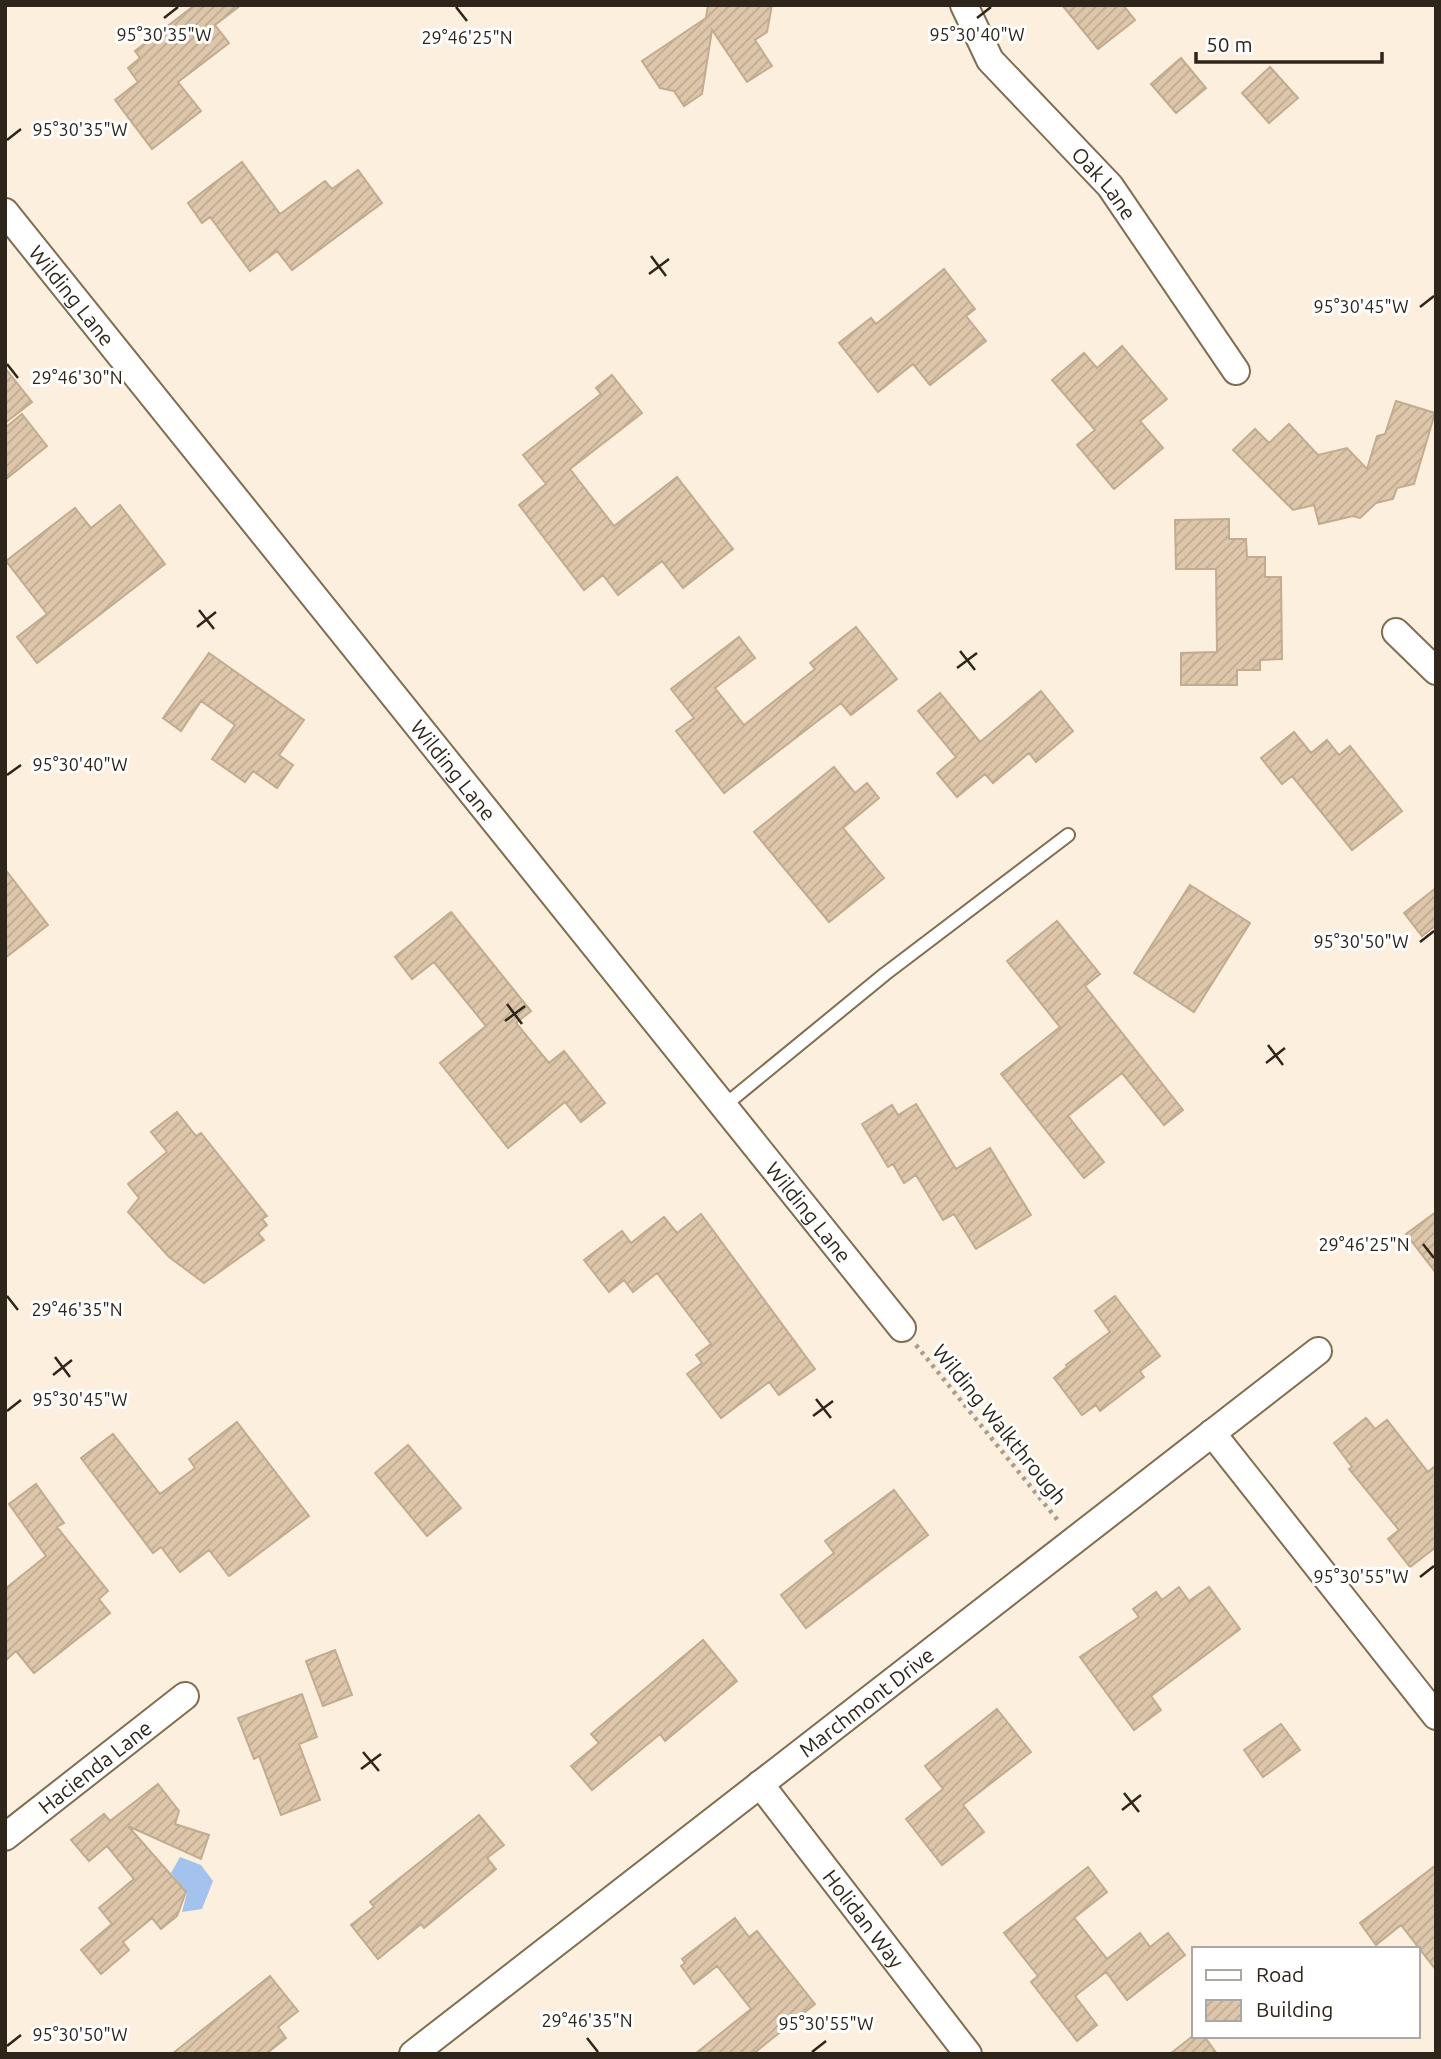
<svg xmlns="http://www.w3.org/2000/svg" width="1441" height="2059" font-family="Ubuntu,sans-serif">
  <defs>
    <pattern id="building-hatch" width="6" height="6" patternUnits="userSpaceOnUse" patternTransform="scale(1.75)"><rect width="6" height="6" fill="#ddc6a9"/><path d="M-1 1l2-2M0 6l6-6M5 7l2-2" fill="none" stroke="#beaa91"/></pattern>
  </defs>
  <rect width="100%" height="100%" fill="#fdefdd"/>
  <path fill="#a3c2ed" d="M180 1857 201 1865 213 1881 202 1909 182 1912 187 1893 171 1873Z"/>
  <path fill="url(#building-hatch)" stroke="#c2ac90" stroke-width="2" d="M195 5H241L215 25 229 43 178 82 201 111 152 149 115 100 138 82 128 68 140 58 135 51Z
    M708 5H772L767 32 755 40 772 66 747 82 712 30 702 94 684 106 674 91 660 88 642 61 706 18Z
    M1062 5H1123L1135 20 1098 49Z
    M1181 58 1206 88 1176 113 1151 84Z
    M1270 67 1298 98 1269 123 1242 93Z
    M242 162 280 214 325 181 332 189 358 170 382 203 292 270 277 251 250 271 210 217 202 223 188 203Z
    M944 269 975 309 966 316 986 341 930 385 913 364 878 392 839 343 871 318 876 324Z
    M1122 346 1167 399 1140 421 1163 448 1114 489 1077 445 1095 430 1052 380 1084 353 1097 368Z
    M5 368 32 402 5 423Z
    M612 375 642 413 570 469 614 526 677 477 733 549 683 588 662 561 618 595 603 575 584 590 519 505 546 484 523 455 601 394 596 388Z
    M1396 401 1435 413 1414 484 1397 488 1393 499 1376 503 1360 518 1353 516 1319 524 1314 505 1293 510 1233 450 1255 429 1269 443 1289 424 1318 455 1347 448 1367 469 1377 436 1385 434Z
    M22 414 47 446 5 480V428Z
    M120 505 165 564 37 663 17 637 47 614 6 561 75 508 91 528Z
    M1229 519V539H1246L1247 557H1265V577H1281L1282 659 1260 660V670H1237V685H1181V653L1217 652 1216 569H1176L1175 520Z
    M856 627 897 679 851 715 841 703 724 793 676 731 694 718 671 689 739 637 755 658 715 688 744 725 815 669 810 663Z
    M209 653 304 720 279 755 293 765 277 788 253 771 245 782 212 759 235 725 201 701 181 731 163 718Z
    M1041 691 1073 731 1036 762 1029 753 993 783 985 774 957 797 937 773 956 757 918 711 940 693 980 742Z
    M1294 732 1311 753 1327 740 1339 755 1350 746 1402 811 1352 850 1292 776 1282 784 1261 758Z
    M834 767 855 793 867 783 879 798 843 828 884 878 829 922 754 832Z
    M5 869 48 925 5 958Z
    M1190 885 1250 923 1194 1012 1134 973Z
    M1436 888V925L1422 936 1404 913Z
    M451 912 531 1011 516 1023 549 1063 564 1051 605 1103 581 1122 565 1102 508 1148 440 1063 486 1026 434 962 412 979 395 957Z
    M1057 921 1100 974 1085 986 1183 1110 1164 1125 1122 1073 1068 1116 1104 1162 1084 1178 1001 1074 1060 1027 1007 961Z
    M916 1104 956 1169 990 1148 1031 1215 976 1249 954 1214 943 1220 916 1175 904 1183 893 1164 888 1167 862 1124 892 1105 898 1115Z
    M177 1112 196 1136 201 1133 267 1216 262 1219 267 1225 258 1233 264 1240 204 1283 169 1257 128 1212 139 1198 128 1184 167 1152 151 1132Z
    M1436 1212V1273L1406 1234Z
    M701 1214 815 1369 779 1395 769 1382 721 1418 687 1374 702 1363 696 1355 711 1344 657 1273 633 1292 624 1280 609 1292 584 1260 622 1231 631 1243 664 1217 677 1233Z
    M1115 1296 1160 1356 1140 1371 1144 1377 1100 1411 1096 1405 1082 1415 1054 1378 1067 1367 1066 1365 1110 1332 1095 1311Z
    M1366 1418 1375 1429 1387 1420 1428 1472 1436 1465V1547L1410 1567 1388 1539 1399 1530 1349 1469 1352 1467 1334 1443Z
    M237 1422 309 1516 229 1576 209 1550 180 1572 161 1547 153 1553 81 1458 113 1434 160 1494 195 1468 189 1459Z
    M408 1445 461 1508 427 1536 375 1473Z
    M36 1484 64 1523 57 1527 108 1591 99 1599 110 1613 34 1673 16 1651 5 1661V1589L46 1556 9 1504Z
    M894 1490 928 1535 806 1628 781 1595 834 1553 825 1541Z
    M1179 1587 1189 1601 1209 1587 1240 1629 1151 1696 1161 1710 1134 1730 1080 1657 1139 1617 1133 1609 1156 1592 1162 1600Z
    M703 1640 737 1681 665 1741 660 1734 592 1790 571 1766 599 1743 591 1734Z
    M335 1650 352 1695 323 1706 306 1661Z
    M302 1694 317 1737 299 1744 320 1800 281 1815 259 1756 254 1759 238 1718Z
    M997 1709 1031 1752 963 1805 984 1832 942 1865 906 1819 943 1789 925 1766Z
    M1281 1724 1300 1750 1263 1777 1244 1750Z
    M158 1784 179 1811 175 1824 209 1835 201 1859 128 1826 186 1892 177 1916 161 1929 152 1918 123 1942 129 1950 101 1974 81 1950 112 1924 99 1908 134 1879 107 1846 89 1861 71 1840 104 1814 110 1821Z
    M479 1815 504 1845 487 1858 496 1869 424 1928 421 1924 378 1959 351 1925 374 1907 370 1902Z
    M1436 1865V1970L1401 1925 1376 1945 1360 1923Z
    M1088 1867 1107 1892 1074 1918 1107 1959 1140 1933 1150 1947 1168 1933 1185 1955 1127 2000 1106 1972 1075 1996 1097 2025 1077 2041 1031 1982 1038 1976 1004 1933Z
    M735 1918 749 1937 757 1931 815 2004 753 2054H695L751 2009 717 1966 694 1984 681 1966 685 1963 682 1959Z
    M270 1976 298 2011 278 2027 286 2038 266 2054H172Z
    M1194 2035 1204 2036 1217 2054H1170Z"/>
  <g fill="none" stroke-linecap="round" stroke-linejoin="round">
    <defs>
      <path id="lane" d="M725 1105 885 974 1068 835"/>
      <g id="street">
        <path id="s1" d="M964 5 990 60 1110 186 1236 371"/>
        <path id="s2" d="M5 212 902 1328"/>
        <path d="M1396 632 1436 671"/>
        <path d="M1212 1433 1436 1716"/>
        <path id="s3" d="M760 1784 968 2054"/>
        <path id="s4" d="M5 1837 185 1696"/>
        <path id="s5" d="M413 2054 1318 1351"/>
      </g>
    </defs>
    <use href="#lane" stroke="#816d52" stroke-width="16"/>
    <use href="#street" stroke="#816d52" stroke-width="30"/>
    <path stroke="#a89d8e" stroke-width="4.5" stroke-dasharray="3.5 5" stroke-linecap="butt" d="M916 1345 1060 1523"/>
    <use href="#lane" stroke="#fff" stroke-width="12"/>
    <use href="#street" stroke="#fff" stroke-width="26"/>
  </g>
  <path fill="none" stroke="#2e261b" stroke-width="2.5" d="M456 7 467 21M164 18 178 7M977 18 991 7M7 140 21 129M651 256 666 276M649 274 669 259M1420 307 1434 296M7 364 18 378M199 610 214 629M197 627 216 612M960 651 975 670M957 668 977 653M7 775 21 765M1420 942 1434 931M507 1004 522 1024M505 1021 525 1006M1268 1045 1283 1065M1266 1063 1285 1048M1423 1244 1434 1258M7 1296 18 1310M55 1357 70 1377M53 1375 72 1360M816 1399 831 1418M7 1411 21 1400M813 1416 833 1401M1420 1577 1434 1566M363 1752 379 1771M361 1769 381 1754M1124 1793 1139 1812M1122 1810 1141 1795M587 2038 598 2052M7 2046 21 2035M812 2052 826 2041"/>
  <g text-anchor="middle" dominant-baseline="central" stroke-width="6" stroke-linejoin="round" paint-order="stroke">
    <g font-size="21" fill="#2e261b" stroke="#fff">
      <text stroke="none"><textPath href="#s1" startOffset="229">Oak Lane</textPath></text>
      <text stroke="none"><textPath href="#s2" startOffset="107">Wilding Lane</textPath></text>
      <text stroke="none"><textPath href="#s2" startOffset="716">Wilding Lane</textPath></text>
      <text stroke="none"><textPath href="#s2" startOffset="1283">Wilding Lane</textPath></text>
      <text transform="translate(1000 1424) rotate(51)">Wilding Walkthrough</text>
      <text stroke="none"><textPath href="#s5" startOffset="574">Marchmont Drive</textPath></text>
      <text stroke="none"><textPath href="#s4" startOffset="114">Hacienda Lane</textPath></text>
      <text stroke="none"><textPath href="#s3" startOffset="170">Holidan Way</textPath></text>
    </g>
  </g>
  <g font-size="18" text-anchor="middle" fill="#2e261b" stroke="#fff" stroke-width="6" stroke-linejoin="round" paint-order="stroke">
    <text x="164" y="41">95°30'35"W</text>
    <text x="977" y="41">95°30'40"W</text>
    <text x="467" y="44">29°46'25"N</text>
    <text x="80" y="136">95°30'35"W</text>
    <text x="1361" y="313">95°30'45"W</text>
    <text x="77" y="384">29°46'30"N</text>
    <text x="80" y="771">95°30'40"W</text>
    <text x="1361" y="948">95°30'50"W</text>
    <text x="1364" y="1251">29°46'25"N</text>
    <text x="77" y="1316">29°46'35"N</text>
    <text x="80" y="1406">95°30'45"W</text>
    <text x="1361" y="1583">95°30'55"W</text>
    <text x="587" y="2027">29°46'35"N</text>
    <text x="826" y="2030">95°30'55"W</text>
    <text x="80" y="2041">95°30'50"W</text>
  </g>
  <rect width="1441" height="2059" fill="none" stroke="#2e261b" stroke-width="14"/>
  <rect x="1192" y="1947" width="228" height="91" fill="#ffffff" stroke="#aba8a4" stroke-width="2"/>
  <rect x="1206" y="1970" width="35" height="10" fill="#ffffff" stroke="#aba8a4" stroke-width="2"/>
  <text x="1256" y="1982" font-size="21" fill="#2e261b">Road</text>
  <rect x="1206" y="2000" width="35" height="21" fill="url(#building-hatch)" stroke="#aba8a4" stroke-width="2"/>
  <text x="1256" y="2017" font-size="21" fill="#2e261b">Building</text>
  <path d="M1196 52v10h186v-10" fill="none" stroke="#2e261b" stroke-width="3.5"/>
  <text x="1206" y="52" font-size="21" fill="#2e261b" stroke="#ffffff" stroke-width="5" paint-order="stroke">50 m</text>
</svg>
